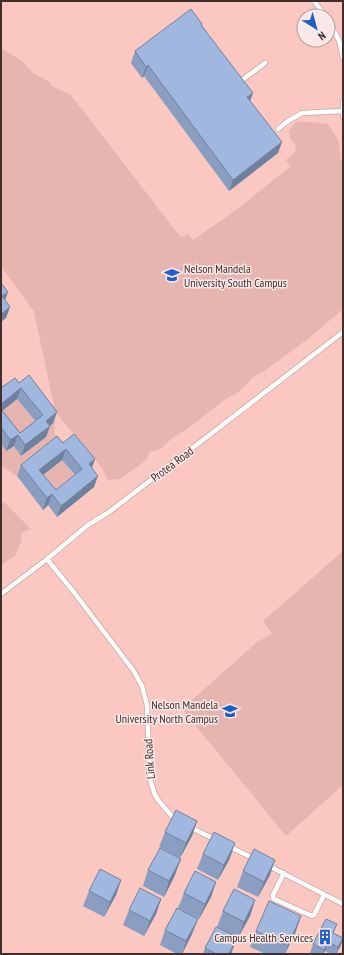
<svg xmlns="http://www.w3.org/2000/svg" width="344" height="955" font-family="'PT Sans Narrow',sans-serif">
  <rect width="100%" height="100%" fill="#ffd4cf"/>
  <path fill="#fac7c1" fill-rule="evenodd" d="M1 1H343V954H1ZM304 16H328V40H304Z"/>
  <path fill="#e7b5b0" d="M1 48 22 61 33 73 50 82 52 86 71 95 175 230 182 237 188 234 193 240 236 210 291 166 286 160 295 152 296 146 290 138 289 131C291 128 292 126 294 124 299 120 307 123 312 122L328 124 339 142 341 159 343 167V309L308 339 263 372 253 377 248 383 236 394 227 398 183 432 172 438 161 449 150 452 145 461 120 479 108 480 102 468 56 413 54 432 58 441H68L53 447 17 476 3 467 1 477V444L6 451 14 446 22 456 46 437 25 387 1 396V386L5 384 25 381 55 411 34 312 1 266Z
    M17 399 38 426 16 444 1 412Z
    M62 460 78 480 52 501 35 481Z
    M4 502 31 529 23 532 20 536 22 538 16 555 1 565V505Z
    M343 551V785L286 836 182 709 257 642 272 634 263 621Z"/>
  <g fill="none" stroke-linecap="round" stroke-linejoin="round">
    <defs>
      <path id="lane" d="M314 1 325 16
        M328 21 339 40 343 58
        M241 81 265 63
        M343 102V116
        M278 129 288 121 302 113 343 111
        M47 559 73 591 133 670 142 686 147 705 150 779 155 795 159 801 170 814 176 820
        M1 594 47 559 88 525 109 512 173 463 343 332
        M190 827 216 840
        M228 846 255 859
        M267 865 343 904
        M284 873 273 895V898L274 899 312 916 314 915 324 895"/>
    </defs>
    <use href="#lane" stroke="#cea5a1" stroke-width="6"/>
    <use href="#lane" stroke="#fff" stroke-width="4.5"/>
  </g>
  <path fill="#8a9ec1" fill-rule="evenodd" d="M202 25 250 101 278 153 229 191 144 76 142 78 131 63 135 51Z
    M19 383 53 423 50 426 46 437 21 456 14 446 6 451 1 444V388ZM17 399 35 421 20 433 2 411Z
    M63 443 95 459 92 467 94 487 57 517 48 505 43 510 17 476 21 465ZM62 460 75 475 56 490 43 475Z
    M197 821 192 836 180 858 159 847 165 832Z
    M203 854 230 858 218 880 197 869Z
    M148 870 175 875 164 897 143 886Z
    M243 871 270 875 258 897 237 887Z
    M121 880 116 895 104 917 83 906 89 891Z
    M216 882 211 897 199 919 178 908 184 893Z
    M161 899 156 914 144 936 123 925 129 910Z
    M255 900 250 916 238 938 217 927 223 911Z
    M165 930 192 934 182 954H177L160 945Z
    M256 931H296L285 954H266L250 947Z
    M334 933 343 939 340 947 336 954H331L325 951 323 954H313L310 953 313 944Z
    M237 937 231 954H203L205 948Z"/>
  <path fill="#70819d" d="M148 65 144 76 142 78 146 67Z
    M253 93 249 104 247 97Z
    M282 142 278 153 229 191 233 180Z
    M8 292 4 303 2 296Z
    M10 307 6 318 1 322V314Z
    M21 388 17 399 1 412V404Z
    M57 412 53 423 42 432 46 421Z
    M50 426 46 437 21 456 25 445Z
    M18 435 14 446 6 451 10 440Z
    M66 449 62 460 35 481 39 470Z
    M95 459 91 470 89 464Z
    M98 476 94 487 57 517 61 506Z
    M52 494 48 505 43 510 47 498Z
    M197 821 192 836 180 858 186 843Z
    M235 843 230 858 218 880 224 865Z
    M181 859 175 875 164 897 169 881Z
    M275 860 270 875 258 897 264 882Z
    M121 880 116 895 104 917 110 902Z
    M216 882 211 897 199 919 205 904Z
    M161 899 156 914 144 936 150 921Z
    M255 900 250 916 238 938 244 922Z
    M301 916 296 931 285 954 288 946Z
    M198 919 192 934 182 954 186 941Z
    M237 937 231 954H229Z
    M343 939 340 947 336 954 338 947Z
    M328 942 325 951 323 954 324 950Z"/>
  <path fill="#a0b8e0" stroke="#70819d" fill-rule="evenodd" d="M191 9 202 24 201 25 253 93 247 97 282 142 233 180 148 65 146 67 135 51Z
    M1 283 8 292 2 296 10 307 1 314Z
    M29 375 57 412 46 421 50 426 25 445 18 435 10 440 1 427V409L20 433 43 415 21 388 1 404V388L15 378 19 383Z
    M74 434 95 459 89 464 98 476 61 506 52 494 47 498 21 465 57 436 63 443ZM66 449 82 469 56 490 39 470Z
    M176 810 197 821 186 843 165 832Z
    M214 832 235 843 224 865 203 854Z
    M160 848 181 859 169 881 148 870Z
    M254 849 275 860 264 882 243 871Z
    M100 869 121 880 110 902 89 891Z
    M195 871 216 882 205 904 184 893Z
    M140 888 161 899 150 921 129 910Z
    M234 889 255 900 244 922 223 911Z
    M269 901 301 916 288 946 256 931Z
    M177 908 198 919 186 941 165 930Z
    M326 919 337 924 333 933 343 938 338 947 328 942 324 950 313 944Z
    M216 927 237 937 229 954H216L205 948Z"/>
  <defs>
    <symbol id="university-bare" viewBox="-9 -9 18 18"><path d="M0-5L7-2L0 1L-7-2ZM-4 1L0 2.5L4 1V4Q0 6-4 4Z" fill="#1e5eca" stroke="#fae8e6" stroke-width="2.5" paint-order="stroke"/></symbol>
    <symbol id="building-bare" viewBox="-9 -9 18 18"><path d="M-4-6H4V6H1V3H-1V6H-4ZM-2.5-4.3h1.7v1.8h-1.7ZM.8-4.3h1.7v1.8H.8ZM-2.5-1h1.7V.8h-1.7ZM.8-1h1.7V.8H.8Z" fill="#1e5eca" stroke="#fae8e6" stroke-width="2.5" paint-order="stroke"/></symbol>
  </defs>
  <g fill-rule="evenodd">
    <use href="#university-bare" x="161" y="264" width="22" height="22"/>
    <use href="#university-bare" x="219" y="700" width="22" height="22"/>
    <use href="#building-bare" x="314" y="926" width="22" height="22"/>
  </g>
  <g text-anchor="middle" dominant-baseline="central" stroke-width="3" stroke-linejoin="round" paint-order="stroke">
    <g font-size="12" fill="#3f2f2d" stroke="#fae8e6" text-anchor="end">
      <text x="184" y="268" text-anchor="start">Nelson Mandela<tspan x="184" dy="14">University South Campus</tspan></text>
      <text x="218" y="704">Nelson Mandela<tspan x="218" dy="14">University North Campus</tspan></text>
      <text x="313" y="937">Campus Health Services</text>
    </g>
    <g font-size="12" fill="#3f2f2d" stroke="#fae8e6">
      <text transform="translate(172 464) rotate(-37)">Protea Road</text>
      <text transform="translate(149 759) rotate(-94)">Link Road</text>
    </g>
  </g>
  <rect width="344" height="955" fill="none" stroke="#3f2f2d" stroke-width="4"/>
  <g transform="translate(316 28) rotate(143)"><circle r="19" fill="#fae8e6" stroke="#af9e9c"/>
  <path d="M0-3L7 15L0 10L-7 15Z" fill="#1e5eca"/>
  <text y="-6" font-size="11" font-weight="bold" text-anchor="middle" fill="#3f2f2d">N</text>
  </g>
</svg>
